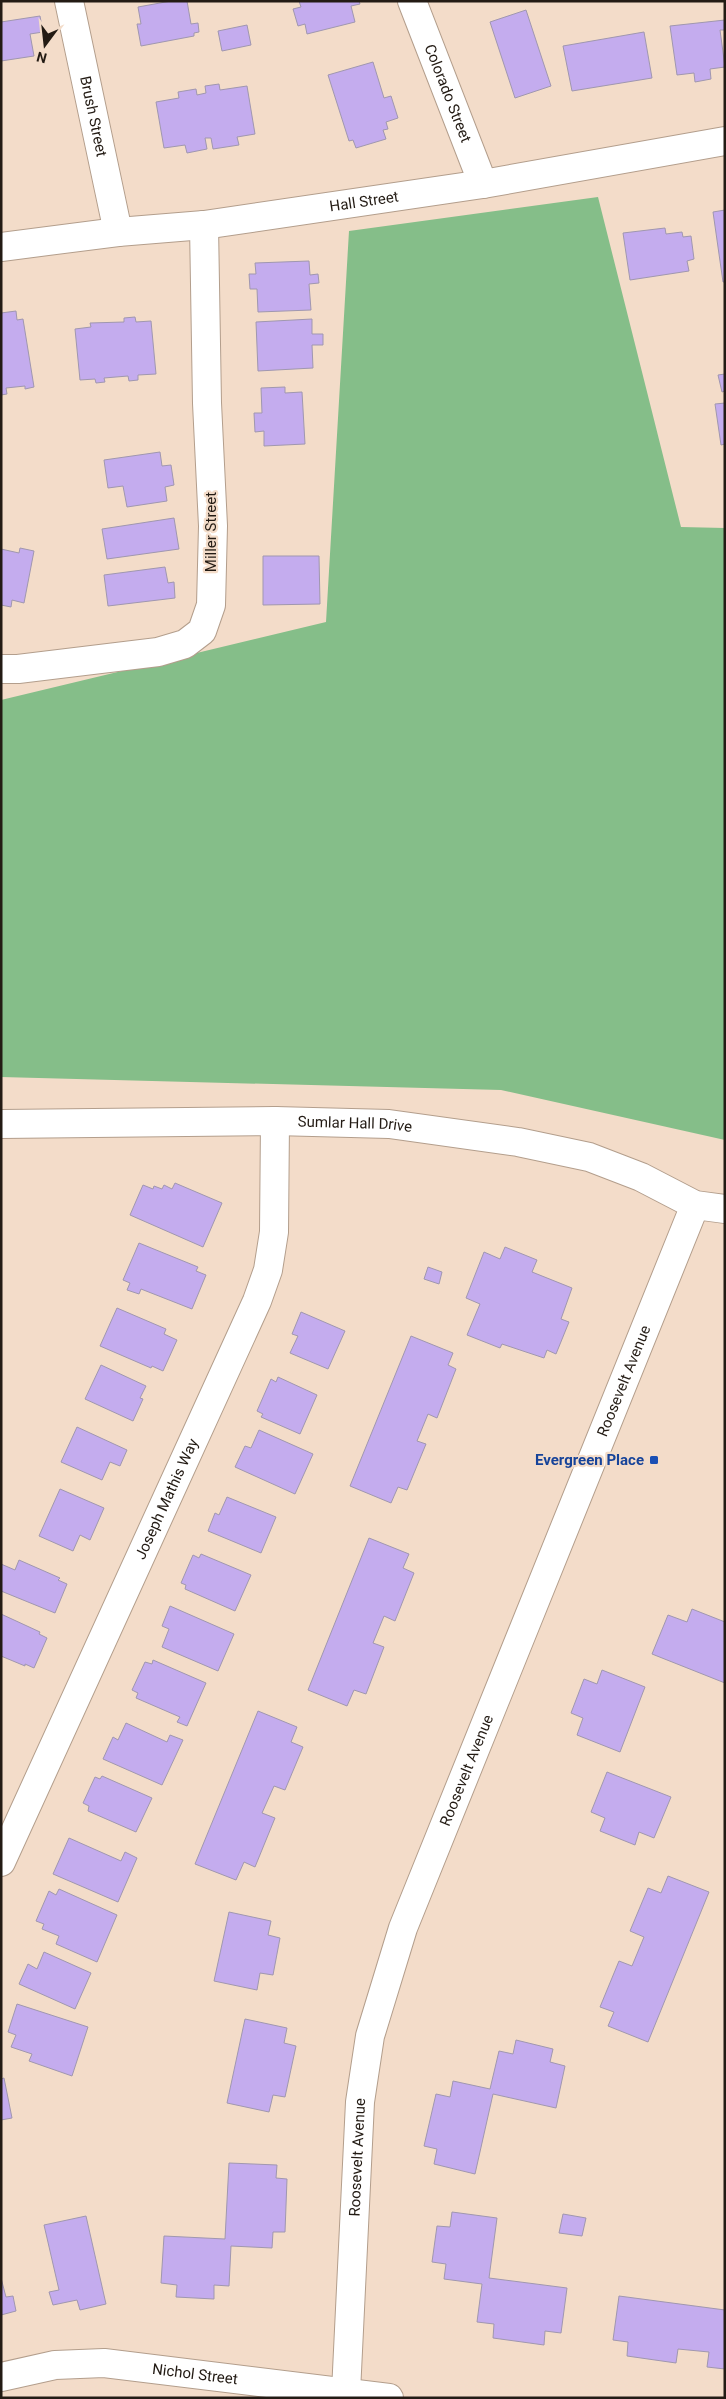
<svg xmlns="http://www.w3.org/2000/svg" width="726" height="2399" font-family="Roboto,sans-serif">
  <rect width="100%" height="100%" fill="#f3dcc9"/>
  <path fill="#85be89" d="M598 197 681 527 725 528V1140L501 1090 1 1077V700L326 622 349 231Z"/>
  <path fill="#c4acee" stroke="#a097af" d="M171 1H187L191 24 198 23 199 32 194 33V36L141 46 137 24H141L138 7Z
    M299 1H359L360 4 351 6 355 22 307 34 305 24 298 26 293 9 301 7Z
    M526 10 551 86 515 98 490 22Z
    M40 16 43 32 30 34 34 56 1 61V22Z
    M725 20V30H720L725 67 710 69 711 79 695 82 694 73 677 75 670 26Z
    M247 25 251 45 222 51 218 31Z
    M644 32 652 78 572 91 563 46Z
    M373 62 384 98 391 96 398 118 386 122 388 129 383 130 386 139 356 148 353 140 349 141 328 75Z
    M219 84 220 90 247 86 255 134 237 137 239 145 213 149 211 138H205L207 149 187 153 185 145 164 148 156 102 179 98 178 92 196 89 197 95 206 93 205 86Z
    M725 210V282H723L713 212Z
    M665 228 666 234 682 232 683 237 691 236 694 259 687 261 689 271 630 280 623 233Z
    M309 261 310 275 318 274 319 283 309 284 311 310 258 312 257 289H250L249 274H256L255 263Z
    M16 311 17 320 23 319 34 387 25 389V386L6 388 7 394 1 395V313Z
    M135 317 136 322 151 321 156 374 138 375V380L129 381 128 376 104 378 105 382 96 383 95 379 80 380 75 329 91 327 90 323 124 322V318Z
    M312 319V334H323V345H312L313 368 258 371 256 322Z
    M725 374V391L722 392 718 375Z
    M285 387V393L302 392 305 444 264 446V431L255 432 254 413H262L261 388Z
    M725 403V444L721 445 715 404Z
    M160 452 162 466 171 465 174 485 165 487 167 501 127 507 123 486 108 488 104 460Z
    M174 518 179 549 107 559 102 529Z
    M20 548 34 551 24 603 12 600 11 607 1 605V549L19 553Z
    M263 556H319L320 604 263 605Z
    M165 567 168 583 174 582 175 598 108 606 104 575Z
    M175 1183 222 1203 203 1247 130 1215 143 1185 153 1189 154 1186 162 1189 164 1185 172 1189Z
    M139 1243 198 1267 196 1271 206 1275 192 1309 141 1289 139 1294 127 1290 130 1283 123 1280Z
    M505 1247 537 1260 532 1272 572 1288 561 1319 569 1322 556 1354 547 1350 544 1358 502 1344 500 1348 467 1335 480 1304 466 1298 484 1252 500 1259Z
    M428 1267 442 1272 439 1284 424 1279Z
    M117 1308 166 1329 164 1334 177 1340 163 1371 152 1366 151 1368 100 1346Z
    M301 1312 345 1331 328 1369 290 1353 298 1336 292 1334Z
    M411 1336 453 1353 448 1365 456 1369 437 1418 428 1414 417 1441 426 1444 407 1490 398 1487 391 1503 350 1486Z
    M101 1365 146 1386 140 1398 143 1399 133 1421 85 1399Z
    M278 1377 317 1395 300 1434 261 1417 263 1414 257 1411 271 1379 276 1382Z
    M77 1427 127 1450 120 1466 110 1462 102 1480 61 1462Z
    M259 1430 313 1454 295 1494 235 1467 245 1446 251 1448Z
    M60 1489 104 1508 90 1540 80 1535 73 1551 39 1536Z
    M227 1497 276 1517 261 1553 208 1531 215 1513 219 1515Z
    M369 1538 409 1554 403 1568 414 1573 395 1621 384 1616 373 1643 384 1647 366 1694 354 1690 347 1706 308 1690Z
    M201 1554 251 1575 235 1611 185 1589 186 1585 181 1583 193 1555 199 1558Z
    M19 1560 60 1578 58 1580 67 1584 55 1613 1 1591V1564L15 1570Z
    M170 1606 234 1634 218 1671 162 1647 169 1629 162 1626Z
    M692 1609 725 1622V1683L652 1654 668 1615 687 1622Z
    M1 1614 40 1632 39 1634 47 1638 34 1668 25 1664V1666L1 1656Z
    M153 1660 206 1683 187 1726 177 1722 180 1717 136 1698 138 1693 132 1690 145 1662 152 1664Z
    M602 1670 645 1687 620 1752 577 1735 583 1718 571 1713 584 1679 597 1684Z
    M258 1711 297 1727 291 1742 303 1747 285 1790 274 1786 262 1813 275 1818 255 1867 244 1862 236 1880 195 1864Z
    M126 1723 167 1742 170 1735 183 1740 162 1785 103 1759 113 1737 118 1740Z
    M607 1772 671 1797 654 1838 639 1832 635 1845 600 1831 605 1818 591 1812Z
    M102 1776 152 1798 136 1832 88 1811 89 1806 83 1803 95 1777 100 1779Z
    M69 1838 121 1861 125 1852 137 1858 118 1902 53 1874Z
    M668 1876 709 1892 648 2042 608 2026 614 2012 600 2007 619 1961 632 1966 644 1937 630 1931 648 1888 661 1893Z
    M59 1889 117 1915 97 1962 56 1944 59 1936 42 1929 44 1924 36 1921 49 1891 56 1895Z
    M229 1912 271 1921 268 1935 280 1938 273 1975 260 1973 257 1990 214 1981Z
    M44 1952 91 1973 75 2009 19 1984 28 1964 37 1969Z
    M17 2004 88 2027 72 2076 29 2061 32 2054 11 2047 16 2035 8 2032Z
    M245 2019 287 2028 284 2043 296 2046 285 2097 273 2095 269 2112 227 2103Z
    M516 2040 553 2049 550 2062 565 2066 556 2108 493 2094 475 2174 434 2164 437 2149 424 2146 436 2094 450 2097 453 2081 490 2089 499 2051 513 2054Z
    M4 2078 12 2118 1 2120V2079Z
    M229 2163 277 2165 276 2178 287 2179 285 2232H273L272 2248 231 2246 229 2286 214 2285V2299L176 2297 177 2285 161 2283 164 2236 225 2239Z
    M452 2212 497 2218 489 2278 567 2288 561 2333 545 2331 544 2345 493 2338 494 2324 477 2322 482 2284 444 2279 446 2264 432 2262 437 2226 450 2227Z
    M563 2214 586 2218 582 2236 559 2233Z
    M86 2216 106 2304 80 2310 77 2300 53 2305 49 2292 59 2290 44 2225Z
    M1 2278 6 2297 13 2296 16 2311 1 2315Z
    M619 2296 725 2310V2369L707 2367 709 2352 678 2349 676 2363 627 2356 628 2342 613 2340Z"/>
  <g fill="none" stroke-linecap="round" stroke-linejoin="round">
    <defs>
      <g id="street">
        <path id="s1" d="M69 1 118 232"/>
        <path id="s2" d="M412 1 483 184"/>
        <path id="s3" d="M1 247 118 232 204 225 483 184 725 141"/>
        <path d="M1 669H18L158 652 185 644 202 631 211 605 213 526 207 403 204 225"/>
        <path id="s4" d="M1 1124 275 1121 389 1124 518 1142 589 1157 641 1177 695 1205 725 1209"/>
        <path id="s5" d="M1 1862 257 1301 268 1270 274 1232 275 1121"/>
        <path id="s6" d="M1 2377 55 2365 104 2363 389 2398"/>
        <path id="s7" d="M346 2392 360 2102 370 2036 403 1928 695 1205"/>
      </g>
    </defs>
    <use href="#street" stroke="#b39e8c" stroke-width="30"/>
    <use href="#street" stroke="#fff" stroke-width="28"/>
  </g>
  <rect fill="#1a4fb4" stroke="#f3dcc9" stroke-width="2" x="649" y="1455" width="10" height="10" rx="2.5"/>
  <g text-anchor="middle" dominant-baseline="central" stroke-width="4.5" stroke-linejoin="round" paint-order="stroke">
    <g font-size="15" fill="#231b14" stroke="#f3dcc9">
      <text stroke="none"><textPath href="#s2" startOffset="99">Colorado Street</textPath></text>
      <text stroke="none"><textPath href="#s1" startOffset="118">Brush Street</textPath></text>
      <text stroke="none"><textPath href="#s3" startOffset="366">Hall Street</textPath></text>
      <text transform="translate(211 532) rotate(-90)">Miller Street</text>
      <text stroke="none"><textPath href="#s4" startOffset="354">Sumlar Hall Drive</textPath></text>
      <text stroke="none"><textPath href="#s7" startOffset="1060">Roosevelt Avenue</textPath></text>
      <text stroke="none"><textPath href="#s5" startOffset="399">Joseph Mathis Way</textPath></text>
      <text stroke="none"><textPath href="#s7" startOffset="640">Roosevelt Avenue</textPath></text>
      <text stroke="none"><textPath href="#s7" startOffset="235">Roosevelt Avenue</textPath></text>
      <text stroke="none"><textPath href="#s6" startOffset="196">Nichol Street</textPath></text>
    </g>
    <g font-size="15" font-weight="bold" fill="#164399" stroke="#f3dcc9" text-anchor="end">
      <text x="644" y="1460">Evergreen Place</text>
    </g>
  </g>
  <rect width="726" height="2399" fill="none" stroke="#231b14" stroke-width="5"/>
  <g transform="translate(45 45) rotate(195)" stroke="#f3dcc9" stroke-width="4" paint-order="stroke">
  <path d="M0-4L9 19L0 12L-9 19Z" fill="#231b14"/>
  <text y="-8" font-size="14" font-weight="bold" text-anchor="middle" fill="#231b14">N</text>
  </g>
</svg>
